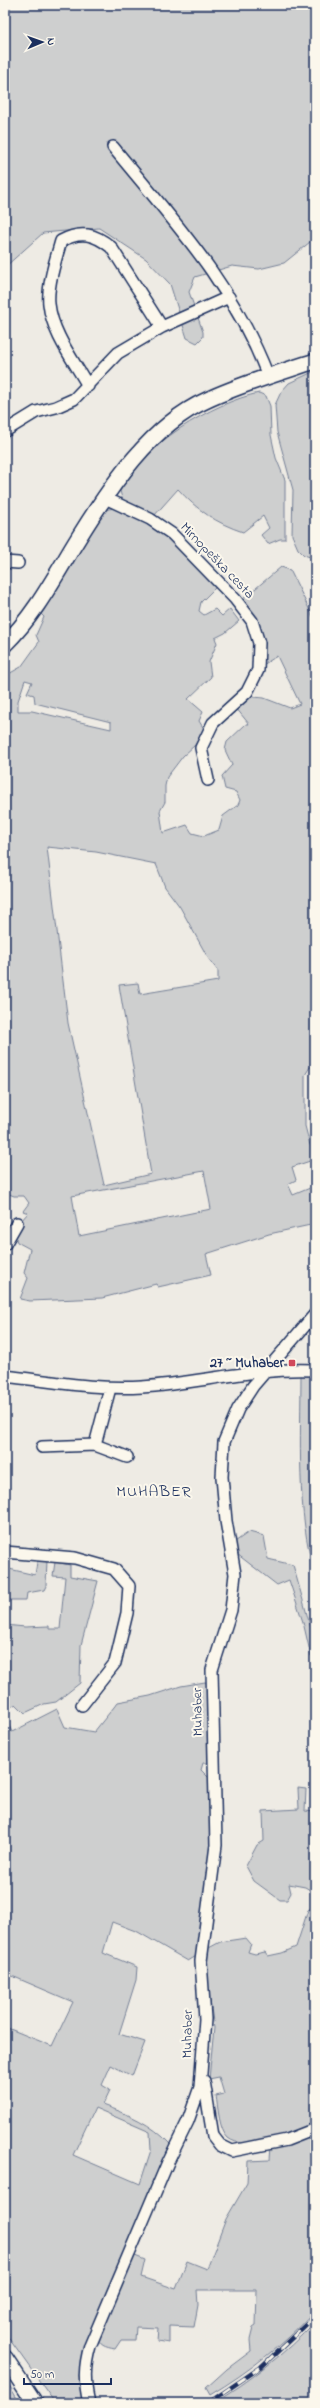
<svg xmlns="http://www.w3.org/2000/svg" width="320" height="2408" font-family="'Indie Flower',sans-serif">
  <rect width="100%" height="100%" fill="#eeebe4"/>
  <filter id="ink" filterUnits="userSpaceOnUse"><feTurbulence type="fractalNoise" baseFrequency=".025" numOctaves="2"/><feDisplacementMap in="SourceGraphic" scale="8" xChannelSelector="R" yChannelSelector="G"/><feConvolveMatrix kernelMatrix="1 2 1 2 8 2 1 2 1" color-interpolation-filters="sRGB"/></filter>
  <g filter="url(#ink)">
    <path fill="#cecfcf" stroke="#747f96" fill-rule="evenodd" d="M5 5H315V238L284 263 259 269 232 266 195 277 189 292 203 332V337L197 343 187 338 170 284 146 259 99 228 43 233 5 267Z
      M315 371V557L313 558 304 555 298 549 292 535 293 490 277 432 275 405 281 392 289 383Z
      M259 393 266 396 270 406 271 435 276 458 285 480V539H280L268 544 261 535 269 528 263 516 243 532C216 523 197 510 178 489L154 516 123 502 120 491C138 447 214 402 259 393Z
      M114 508 150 522 175 541 218 585 201 602 199 611 204 615 215 609 222 616 230 609 239 621 225 633 215 638 217 643 209 662 211 677 188 699 203 712 199 721 204 729 195 745 183 756 167 777 165 786V802L160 811 163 833 187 825 192 833 204 836 219 830 223 816 238 805 240 800 236 792 225 789 222 776 232 765 225 750 227 742 246 724H249L236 708 250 694 253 697 264 698 290 708 300 704 277 656 263 665 255 620 243 599 281 567 290 570 315 621V1067H310L305 1075V1126L310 1145 315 1151V1168L313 1160 292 1167 296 1180 288 1184 293 1195 315 1186V1224L269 1234 206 1254 211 1275 158 1287 156 1284 102 1298 30 1301 20 1299 28 1278 24 1273 30 1249 17 1242 13 1230 28 1213 23 1211 29 1203 24 1196H14L9 1194 5 1198V676L21 667 39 642 36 635 44 617 41 614 97 521 104 510ZM25 680 32 682 27 693 34 695 35 703 111 722V729L32 711H18V701ZM47 847 96 852 156 864 165 887 180 907 208 958 218 971V981L140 994 138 983 119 985 151 1174 104 1185 68 1023ZM204 1171 211 1209 79 1236 72 1196Z
      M301 1373 315 1374 311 1498 315 1524V1574C296 1514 301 1436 301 1373Z
      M249 1532 264 1536 268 1559 293 1565 315 1643V1656H311L303 1622 289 1580 277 1585 237 1554 232 1544Z
      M39 1550 47 1560 46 1586 44 1590 27 1593 26 1600H6L5 1622V1568L35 1575Z
      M55 1562 70 1565V1576L98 1581 81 1645 80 1683 56 1702 44 1704 25 1713 16 1704 5 1710V1625L25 1627 49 1626V1629H60L65 1577 53 1576Z
      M205 1682 209 1684 210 1763H203L201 1770 212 1781 213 1843 198 1955 188 1961 138 1932 112 1922 103 1953 137 1967 136 1980 119 2034 145 2042 132 2076 111 2065 102 2085 110 2090 103 2105C128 2114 152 2124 170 2144V2149L82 2359 79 2376 86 2403H55L5 2333V2027L52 2046 73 2002 5 1973V1717L12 1732 57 1709 65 1727 94 1732 118 1702 150 1696 181 1686ZM95 2108 150 2132 151 2150 140 2184 73 2155Z
      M298 1788 306 1789 305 1811 315 1812V1893L305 1887 289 1884 291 1893 287 1900H280L254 1881 246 1866 257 1845 264 1841 263 1811 299 1809Z
      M315 1906V2127C297 2133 244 2152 228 2138 219 2130 218 2107 216 2096L224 2094 219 2077 209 2079 214 2028 205 1968 207 1949 220 1942 246 1938 251 1944 248 1952 255 1954 265 1952 268 1956 282 1953 296 1947 308 1910Z
      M315 2133V2310C284 2344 250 2371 210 2395L206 2388 227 2369 251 2351 250 2340 253 2328 256 2326 257 2290H197L198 2305 194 2327 169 2326V2343L157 2341 158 2328 136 2327 135 2340H121L115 2349C105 2347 99 2346 97 2335L135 2256 145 2260 141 2277 176 2289 187 2261 207 2269 226 2219 247 2183 248 2161 269 2160 270 2146Z
      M315 2322V2403H213C251 2381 285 2353 315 2322Z
      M5 2378 19 2402 22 2403H5Z"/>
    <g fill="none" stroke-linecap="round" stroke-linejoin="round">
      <defs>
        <path id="street" d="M113 147C175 223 232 283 268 376
          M88 386C74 361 52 333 49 304 47 286 56 258 61 241 81 230 95 234 111 247L162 327
          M5 431 36 412 56 407 74 399 118 353 162 327 229 297
          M103 497 150 519 172 534 235 599 252 621 259 643 258 670 247 692 213 723 201 748 208 780
          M5 562 18 563
          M5 1244 17 1223
          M5 1376C50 1381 96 1390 142 1387 200 1383 257 1367 315 1370
          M95 1445 127 1457
          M42 1447 95 1445 110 1388
          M5 1552 75 1558 114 1569 129 1586 127 1613 115 1663 82 1705
          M204 2081 213 2136 220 2145 232 2151 287 2140 315 2129
          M89 2403C84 2382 84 2367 90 2346L168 2162 188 2121 200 2087 205 2019 201 1961 216 1845 212 1670 231 1610 235 1574 226 1521 222 1477 224 1442 238 1409 253 1386 315 1314"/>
        <path id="secondary" d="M5 644C36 614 56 574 79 537 110 487 151 425 207 400 241 384 279 373 315 361
          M5 2358 35 2403"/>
      </defs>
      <use href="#street" stroke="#1b2f5e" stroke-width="14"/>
      <use href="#secondary" stroke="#1b2f5e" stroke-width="18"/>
      <use href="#street" stroke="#fbf7ec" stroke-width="11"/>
      <use href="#secondary" stroke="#fbf7ec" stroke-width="15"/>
      <defs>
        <path id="rail" d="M208 2403 261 2367 315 2316"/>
      </defs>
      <use href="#rail" stroke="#1b2f5e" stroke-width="4.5"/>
      <use href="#rail" stroke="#fbf7ec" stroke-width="3" stroke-dasharray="9" stroke-linecap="butt"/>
    </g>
  </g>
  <rect fill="#d1495b" stroke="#fbf7ec" stroke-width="1.5" x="288" y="1359" width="8" height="8" rx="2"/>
  <g text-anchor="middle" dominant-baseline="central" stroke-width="4" stroke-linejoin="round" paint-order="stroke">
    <g font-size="14" fill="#1b2f5e" stroke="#fbf7ec">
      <text transform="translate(217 561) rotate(46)">Mirnopeška cesta</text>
      <text transform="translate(198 1712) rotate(-91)">Muhaber</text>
      <text transform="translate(188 2034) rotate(-89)">Muhaber</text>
    </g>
    <g font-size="14" font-weight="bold" fill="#1b2f5e" stroke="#fbf7ec" text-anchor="end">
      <text x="284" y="1363">27 ~ Muhaber</text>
    </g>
    <g font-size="16" letter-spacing="1" fill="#1b2f5e" stroke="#fbf7ec">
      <text x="154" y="1492">MUHABER</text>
    </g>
  </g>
  <rect width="320" height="2408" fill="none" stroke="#fbf7ec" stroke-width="20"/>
  <rect x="10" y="10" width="300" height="2388" fill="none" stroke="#1b2f5e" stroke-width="1.5" filter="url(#ink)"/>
  <g transform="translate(42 42) rotate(88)" stroke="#fbf7ec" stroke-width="3" paint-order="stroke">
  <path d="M0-3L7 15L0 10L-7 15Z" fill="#1b2f5e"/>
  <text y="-6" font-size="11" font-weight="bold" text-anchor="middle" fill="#1b2f5e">N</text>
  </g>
  <path d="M24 2378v6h87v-6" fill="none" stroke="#1b2f5e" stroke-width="2"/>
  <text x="30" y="2378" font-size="12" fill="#1b2f5e" stroke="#fbf7ec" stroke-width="3" paint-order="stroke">50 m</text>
</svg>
